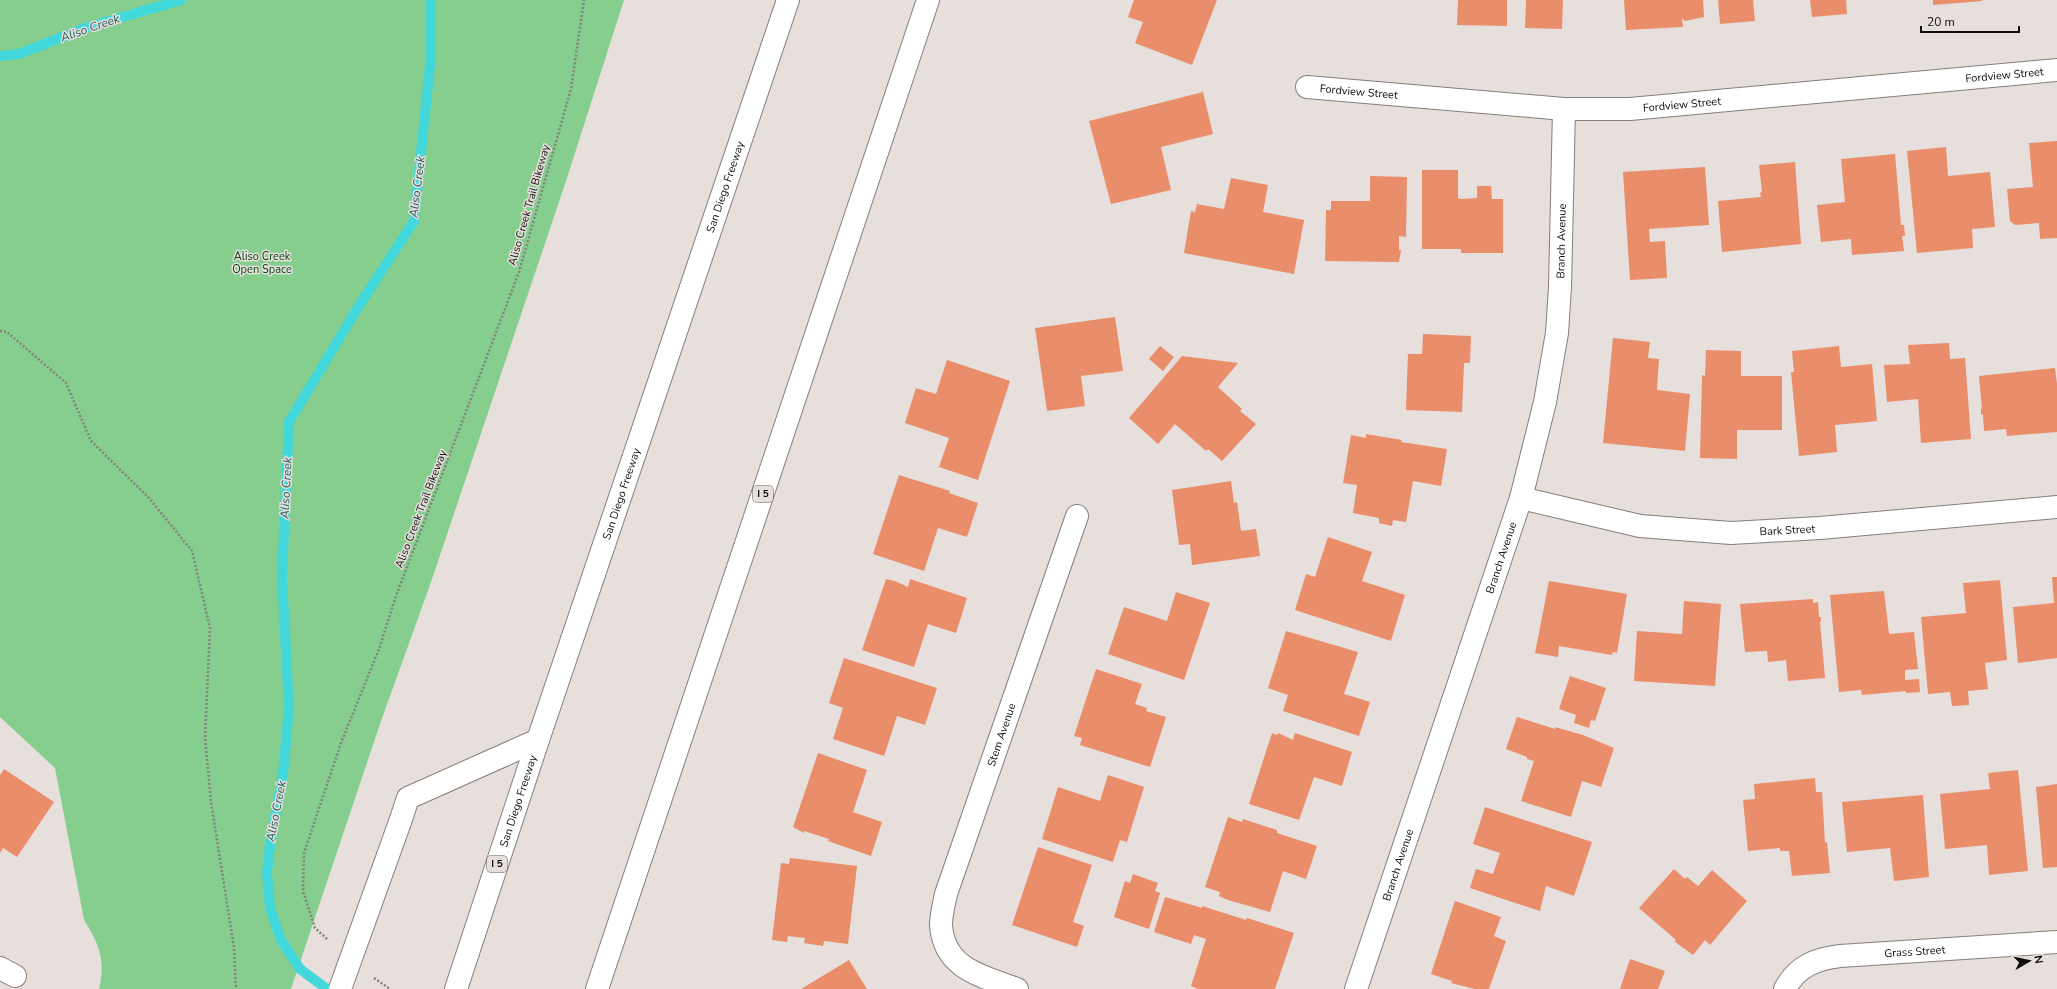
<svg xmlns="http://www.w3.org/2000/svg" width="2057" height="989" font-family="'Nunito Sans',sans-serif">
  <rect width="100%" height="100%" fill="#e6dfdb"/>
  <path fill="#86ce8d" d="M0 0H624L566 181 430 585 381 721 291 989H99C106 961 99 943 84 920L55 768 0 717Z"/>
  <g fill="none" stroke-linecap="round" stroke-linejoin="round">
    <path stroke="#42d8db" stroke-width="10" d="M0 56 19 54 85 28 181 0
      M327 989 300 969 281 940 270 908 267 873 270 845 283 774 289 708 282 577 289 422 357 309 414 221 431 56V0"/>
  </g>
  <path fill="#e98d6b" d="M1134 0H1217L1192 65 1135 43 1143 22 1128 17Z
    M1458 0H1507V26L1457 25Z
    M1526 0H1563L1562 29 1525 28Z
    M1624 0H1703L1704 17 1685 21 1682 18 1683 27 1626 30Z
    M1718 0H1753L1755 21 1720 24Z
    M1810 0H1846L1847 14 1812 17Z
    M1933 0H1982V1L1933 5Z
    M1203 92 1213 134 1161 147 1171 190 1111 204 1089 121Z
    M2057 141V238L2040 239 2039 223 2015 225 2010 221 2007 189 2033 187 2029 143Z
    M1946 147 1948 176 1990 172 1995 227 1972 229 1973 248 1917 253 1907 151Z
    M1895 154 1901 225H1904L1905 236H1902L1904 251 1852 255 1851 239 1821 242 1817 205 1845 202 1841 159Z
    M1795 162 1801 244 1722 252 1718 201 1761 197 1760 193 1762 192 1759 165Z
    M1705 167 1709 225 1649 229 1650 242 1665 241 1667 278 1630 280 1623 172Z
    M1422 170H1458V198L1461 199 1477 198V186H1491L1492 199H1503V253H1461V249H1422Z
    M1370 176 1407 177 1406 237 1399 236V250H1401L1399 262 1325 261 1326 210H1331V201H1370Z
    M1231 178 1268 185 1263 212 1304 220 1294 274 1184 253 1191 211 1195 212 1197 204 1224 209Z
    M1115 317 1123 371 1081 376 1085 406 1047 411 1035 328Z
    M1423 334 1471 336 1470 363H1464L1462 412 1406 410 1408 354H1422Z
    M1613 338 1650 342 1648 358 1659 359 1657 390 1690 394 1685 451 1603 443Z
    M1949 343 1950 359 1965 358 1971 439 1921 443 1918 399 1887 402 1884 365 1910 364 1908 345Z
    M1160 346 1174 357 1163 371 1149 359Z
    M1839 346 1841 367 1872 364 1877 421 1835 425 1837 452 1799 456 1791 372H1794L1792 351Z
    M1706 350 1741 351V376H1782V430H1737V459L1700 458 1702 375 1705 376Z
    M1182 356 1238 363 1218 387 1242 409 1240 411 1256 424 1222 461 1208 449 1206 451 1175 424 1158 444 1129 418Z
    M947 360 1010 381 978 480 939 467 949 438 905 423 916 388 936 394Z
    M2055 368 2057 384V432L2007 436 2006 429 1984 431 1983 414 1981 415V408L1982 409 1979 376Z
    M1366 434 1402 440 1401 442 1447 449 1441 486 1413 481 1406 522 1393 520 1392 526 1379 523V518L1353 513 1357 485 1343 483 1351 435 1366 438Z
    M899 475 950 491 949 493 978 503 967 537 938 528 924 571 873 554Z
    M1231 481 1234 503 1237 502 1241 531 1256 529 1260 556 1192 565 1190 544 1179 545 1172 490Z
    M1328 537 1372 552 1362 581 1405 595 1391 641 1295 610 1306 574 1315 577Z
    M2052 577H2057V658L2018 663 2013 607 2054 603Z
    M886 579 895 581 908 587 910 579 967 598 956 633 928 624 914 667 862 650Z
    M2000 580 2007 660 1985 663 1988 689 1968 691 1969 705 1952 706 1950 692 1928 694 1921 617 1966 613 1963 583Z
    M1549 581 1627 594 1617 653 1613 652 1612 655 1559 646 1558 657 1535 653Z
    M1884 591 1889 634 1914 632 1918 669 1905 670V680L1919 679 1920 692 1906 693V691L1862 695 1861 690 1839 692 1830 595Z
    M1176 592 1210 603 1184 680 1108 654 1124 607 1167 621Z
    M1813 599V603L1818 602 1819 617H1821V621L1820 622 1825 678 1788 681 1786 660 1768 662 1767 651 1745 652 1740 604Z
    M1684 601 1721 604 1715 686 1634 681 1637 631 1682 634Z
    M1286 631 1358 652 1344 694 1370 702 1359 736 1283 711 1288 695 1268 688Z
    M844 658 937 688 925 725 897 716 884 756 833 739 843 708 829 703Z
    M1096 669 1142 684 1135 704 1147 708 1146 711 1166 717 1150 767 1080 745 1082 738 1074 736Z
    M1570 676 1606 688 1595 721 1591 720 1589 728 1574 723 1576 715 1559 709Z
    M1517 717 1555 729V727L1583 735 1614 748 1601 787 1582 781 1571 817 1521 801 1534 761 1527 759V757L1506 749Z
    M1272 733 1277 735 1278 733 1293 740 1295 733 1352 752 1342 786 1314 777 1299 820 1249 804Z
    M818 753 867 770 853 812 882 822 871 856 828 841 829 839 804 831V833L793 827Z
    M4 769 54 802 17 857 3 848 0 853V775Z
    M2018 770 2028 871 1989 875 1987 845 1945 849 1940 794 1990 789 1988 773Z
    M1108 775 1144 787 1127 842 1120 840 1113 862 1042 839 1058 787 1100 801Z
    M1815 778 1816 792H1822L1825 843 1827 842 1830 873 1792 876 1789 851H1780V848L1748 851 1743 800 1755 799 1754 784Z
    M2057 784V867L2043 868 2036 787Z
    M1923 795 1929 877 1894 881 1890 848 1847 852 1842 802Z
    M1485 807 1592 842 1574 896 1546 886 1540 911 1470 888 1476 869 1493 874 1500 853 1473 844Z
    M1228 817 1242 822 1243 819 1277 830V833L1317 846 1306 879 1283 871 1270 912 1228 900 1219 896 1220 892 1205 887Z
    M1038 847 1092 865 1073 922 1084 926 1077 947 1012 925Z
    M790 858 857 866 848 944 824 941 823 946 804 943 805 938 788 936 787 942 772 940 781 863 789 864Z
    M1674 869 1685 879 1687 877 1698 886 1712 870 1747 901 1710 945 1705 940 1693 955 1675 942 1676 940 1639 908Z
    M1133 874 1158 883 1155 891 1160 893 1149 929 1114 917 1125 881 1130 883Z
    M1165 897 1202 908V906L1246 920 1247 918 1294 933 1275 989H1198L1191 986 1206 939 1194 935 1191 944 1154 932Z
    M1455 901 1501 917 1494 936 1506 941 1489 989H1475L1451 983 1452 981 1431 974Z
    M1630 959 1665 971 1658 989H1620Z
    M849 960 867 989H801Z"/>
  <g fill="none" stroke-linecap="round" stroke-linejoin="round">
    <defs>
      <g id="minor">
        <path id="s1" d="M1307 87 1564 109H1630L2057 70"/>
        <path id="s2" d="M1521 498 1640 526 1731 533 1820 528 2057 507"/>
        <path d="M0 968 15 976"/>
        <path id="s3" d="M1017 989C982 976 944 969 941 925 941 915 944 904 946 894L1077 516"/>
        <path id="s4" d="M1356 989 1521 498 1545 402 1557 333 1560 287 1564 109"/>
        <path id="s5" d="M1785 989C1797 966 1816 959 1840 956L2057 942"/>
      </g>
      <g id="highway">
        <path d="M400 822 408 798 538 740"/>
        <path id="s6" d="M456 989 538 740 788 0"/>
        <path d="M597 989 928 0"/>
      </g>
    </defs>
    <use href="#minor" stroke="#857f7b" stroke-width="24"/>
    <use href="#highway" stroke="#857f7b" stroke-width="24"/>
    <path stroke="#86817e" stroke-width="2.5" stroke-dasharray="2 2" stroke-linecap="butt" d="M0 331 7 332 66 383 91 441 148 497 192 551 210 628 205 737 211 802 234 948 236 989
      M327 939 315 928 303 891 304 853 341 743 379 649 396 596 519 272 571 89 584 0
      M374 978 390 989"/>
    <use href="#minor" stroke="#fff" stroke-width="22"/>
    <use href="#highway" stroke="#fff" stroke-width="22"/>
    <defs>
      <path id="highway-bridge" d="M340 989 400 822"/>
    </defs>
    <use href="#highway-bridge" stroke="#857f7b" stroke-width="24" stroke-linecap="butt"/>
    <use href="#highway-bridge" stroke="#fff" stroke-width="22"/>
  </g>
  <g text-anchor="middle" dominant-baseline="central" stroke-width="3" stroke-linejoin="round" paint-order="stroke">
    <g fill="#e6dfdb" stroke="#504c4a" stroke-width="1">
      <rect x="753" y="486" width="20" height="16" rx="3"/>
      <rect x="487" y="856" width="20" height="16" rx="3"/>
    </g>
    <g font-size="10" font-weight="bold" fill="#0f0d0c">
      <text x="763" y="494">I 5</text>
      <text x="497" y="864">I 5</text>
    </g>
    <g font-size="11" fill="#0f0d0c" stroke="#e6dfdb">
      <text stroke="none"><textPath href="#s1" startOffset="700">Fordview Street</textPath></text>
      <text stroke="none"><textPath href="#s1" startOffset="52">Fordview Street</textPath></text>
      <text stroke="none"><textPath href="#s1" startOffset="376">Fordview Street</textPath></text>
      <text stroke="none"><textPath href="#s6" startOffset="846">San Diego Freeway</textPath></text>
      <text transform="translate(529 205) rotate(-74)">Aliso Creek Trail Bikeway</text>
      <text stroke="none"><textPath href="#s4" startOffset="779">Branch Avenue</textPath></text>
      <text stroke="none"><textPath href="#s6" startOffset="522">San Diego Freeway</textPath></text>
      <text transform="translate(421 509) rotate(-69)">Aliso Creek Trail Bikeway</text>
      <text stroke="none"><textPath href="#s2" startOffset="270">Bark Street</textPath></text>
      <text stroke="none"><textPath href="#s4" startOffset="455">Branch Avenue</textPath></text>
      <text stroke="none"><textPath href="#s3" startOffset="307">Stem Avenue</textPath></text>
      <text stroke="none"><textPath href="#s6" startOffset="198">San Diego Freeway</textPath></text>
      <text stroke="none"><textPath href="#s4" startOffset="131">Branch Avenue</textPath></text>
      <text stroke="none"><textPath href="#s5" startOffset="142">Grass Street</textPath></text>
    </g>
    <g font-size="11" fill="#033d11" stroke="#e6dfdb">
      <text x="262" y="256">Aliso Creek<tspan x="262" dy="13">Open Space</tspan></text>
    </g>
    <g font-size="12" font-style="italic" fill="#205c5d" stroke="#e6dfdb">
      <text transform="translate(90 28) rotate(-19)">Aliso Creek</text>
      <text transform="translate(417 187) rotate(-83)">Aliso Creek</text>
      <text transform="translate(286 488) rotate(-87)">Aliso Creek</text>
      <text transform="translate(276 811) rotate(-79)">Aliso Creek</text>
    </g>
  </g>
  <g transform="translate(2029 961) rotate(81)" stroke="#e6dfdb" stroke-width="3" paint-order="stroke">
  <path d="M0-3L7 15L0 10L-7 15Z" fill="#0f0d0c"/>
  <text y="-6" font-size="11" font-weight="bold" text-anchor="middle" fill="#0f0d0c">N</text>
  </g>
  <path d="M1921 26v6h98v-6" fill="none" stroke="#0f0d0c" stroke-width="2"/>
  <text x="1927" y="26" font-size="12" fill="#0f0d0c" stroke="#e6dfdb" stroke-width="3" paint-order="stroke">20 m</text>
</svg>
